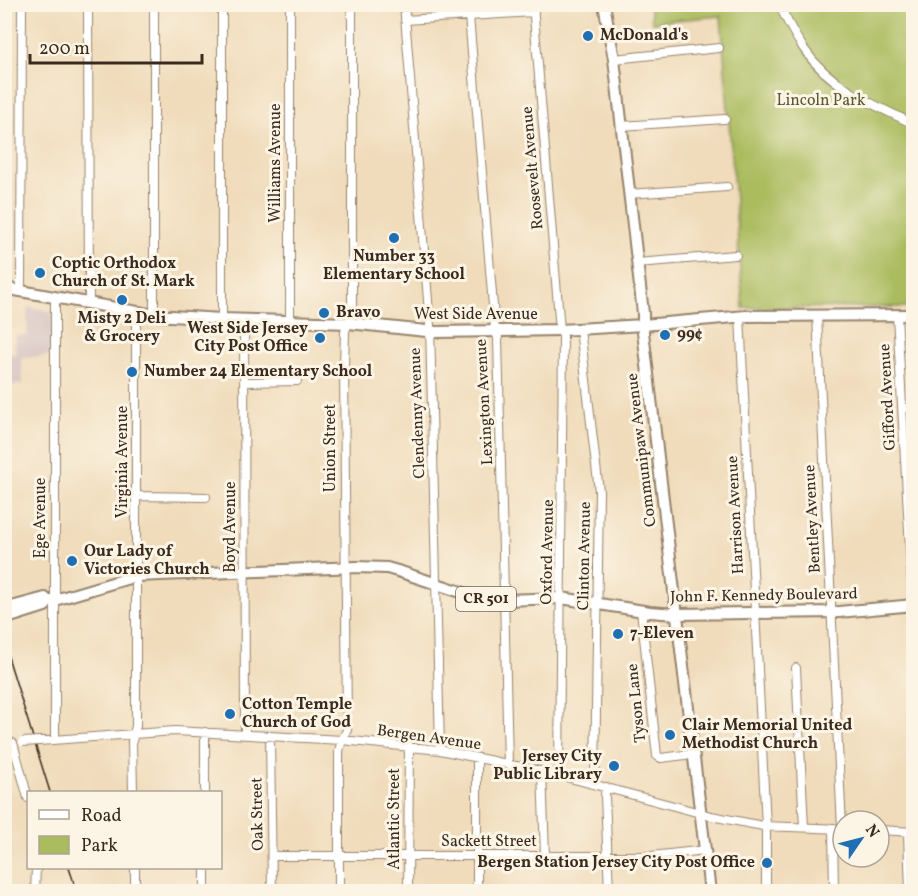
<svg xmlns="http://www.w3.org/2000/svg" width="918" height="896" font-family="Vollkorn,serif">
  <rect width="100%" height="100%" fill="#fcf5e5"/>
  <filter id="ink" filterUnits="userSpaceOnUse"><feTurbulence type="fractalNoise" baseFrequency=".0167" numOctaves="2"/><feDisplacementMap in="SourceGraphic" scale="12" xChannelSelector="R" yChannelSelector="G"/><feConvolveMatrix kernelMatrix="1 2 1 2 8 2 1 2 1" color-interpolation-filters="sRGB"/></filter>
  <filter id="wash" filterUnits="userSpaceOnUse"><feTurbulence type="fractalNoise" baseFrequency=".008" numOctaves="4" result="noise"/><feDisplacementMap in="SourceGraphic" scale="24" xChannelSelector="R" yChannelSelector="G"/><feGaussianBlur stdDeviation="1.35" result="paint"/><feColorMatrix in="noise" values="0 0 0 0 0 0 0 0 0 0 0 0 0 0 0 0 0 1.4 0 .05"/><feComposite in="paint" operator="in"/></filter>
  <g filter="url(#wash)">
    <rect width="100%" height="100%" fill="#f0dcbb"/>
    <path fill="#d2bfbf" d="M27 307 56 312 57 355 22 358V385H5L4 354H15V336L28 335Z"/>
    <path fill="#abbc5f" stroke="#73733e" stroke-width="1.5" d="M650 5H913V307L743 308 721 16 652 22Z"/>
  </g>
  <g filter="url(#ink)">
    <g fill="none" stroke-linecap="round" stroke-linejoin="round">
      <defs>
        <path id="minor" d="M88 4 89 303
          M154 4V315
          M222 4V319
          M290 4V322
          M404 4 430 325 440 750
          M468 4 495 330 498 338 508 764
          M533 4 560 330 563 336 559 775
          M779 4C786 19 794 35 804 49 830 87 874 105 914 124
          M405 20 534 12
          M614 59 719 48
          M621 126 725 119
          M629 194 727 187
          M637 263 736 255
          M21 291 22 4
          M897 315 914 621
          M817 316 842 828
          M740 317 766 826V892
          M244 320 245 734
          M580 329 599 491 595 784
          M244 382 297 381
          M137 496 206 497
          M641 610 657 756 661 758 693 754
          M796 668 804 827
          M270 736 272 892
          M55 740V297
          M39 741 175 731 342 740 440 750 559 775 711 816 763 826 843 829
          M13 743 28 798
          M542 771 545 856
          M606 787 605 796 609 892
          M133 792 132 741 136 726V311
          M205 792V732
          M833 828 834 892
          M879 830 914 832
          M908 832 910 892
          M272 856H651L706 850
          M135 868V892
          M205 868V892
          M35 892 36 868
          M339 892V751L342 740 347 730 344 364 345 331 352 313V4
          M408 892 409 746
          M477 892V758"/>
        <path id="major" d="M604 4 614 59 643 313V332L710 892
          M4 288 154 315 222 319 349 323 436 332 560 330 643 325 746 316 914 315
          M4 609 45 598 48 602
          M4 619 45 606 48 602 136 576 356 567 387 568 401 572 479 598 505 600 561 598 650 612 676 614 839 612 914 605"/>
      </defs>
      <use href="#minor" stroke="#96836c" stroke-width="10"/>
      <use href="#major" stroke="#96836c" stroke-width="14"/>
      <use href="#minor" stroke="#fff" stroke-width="8"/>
      <use href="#major" stroke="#fff" stroke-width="10"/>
      <path stroke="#3b2a1e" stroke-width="1.5" d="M4 644 50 792
        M69 868 77 892"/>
      <defs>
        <path id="minor-bridge" d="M23 742 39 741"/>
      </defs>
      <use href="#minor-bridge" stroke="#96836c" stroke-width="10" stroke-linecap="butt"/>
      <use href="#minor-bridge" stroke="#fff" stroke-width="8"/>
    </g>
  </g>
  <g fill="#1f6fb2" stroke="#fcf5e5" stroke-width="2">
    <circle cx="588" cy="36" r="6"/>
    <circle cx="394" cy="238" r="6"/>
    <circle cx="40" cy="273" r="6"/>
    <circle cx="122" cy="300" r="6"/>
    <circle cx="324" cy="313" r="6"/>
    <circle cx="665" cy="335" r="6"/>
    <circle cx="320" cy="338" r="6"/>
    <circle cx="132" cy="372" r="6"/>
    <circle cx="72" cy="561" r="6"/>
    <circle cx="618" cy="634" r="6"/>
    <circle cx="230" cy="714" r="6"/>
    <circle cx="670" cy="735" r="6"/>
    <circle cx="614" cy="766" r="6"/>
    <circle cx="767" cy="863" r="6"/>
  </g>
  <g text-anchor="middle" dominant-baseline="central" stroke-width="6" stroke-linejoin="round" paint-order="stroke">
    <rect fill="#fcf5e5" stroke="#75675a" stroke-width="1.5" x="456" y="587" width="60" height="24" rx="4.5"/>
    <g font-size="15" font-weight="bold" fill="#3b2a1e">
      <text x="486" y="599">CR 501</text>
    </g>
    <g font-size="16" font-weight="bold" fill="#3b2a1e" stroke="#fcf5e5" text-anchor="start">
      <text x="600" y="36">McDonald's</text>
      <text x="394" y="257" text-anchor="middle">Number 33<tspan x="394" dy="18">Elementary School</tspan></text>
      <text x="52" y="264">Coptic Orthodox<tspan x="52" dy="18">Church of St. Mark</tspan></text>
      <text x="336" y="313">Bravo</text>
      <text x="122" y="319" text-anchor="middle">Misty 2 Deli<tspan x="122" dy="18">&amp; Grocery</tspan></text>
      <text x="308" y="329" text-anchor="end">West Side Jersey<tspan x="308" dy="18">City Post Office</tspan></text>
      <text x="677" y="335">99¢</text>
      <text x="144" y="372">Number 24 Elementary School</text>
      <text x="84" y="552">Our Lady of<tspan x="84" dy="18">Victories Church</tspan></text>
      <text x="630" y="634">7-Eleven</text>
      <text x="242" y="705">Cotton Temple<tspan x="242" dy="18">Church of God</tspan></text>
      <text x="682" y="726">Clair Memorial United<tspan x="682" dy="18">Methodist Church</tspan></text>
      <text x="602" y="757" text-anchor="end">Jersey City<tspan x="602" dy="18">Public Library</tspan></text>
      <text x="755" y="863" text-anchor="end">Bergen Station Jersey City Post Office</text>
    </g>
    <g font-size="16" fill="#5d5632" stroke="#fcf5e5">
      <text x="821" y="101">Lincoln Park</text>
    </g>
    <g font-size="16" fill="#3b2a1e" stroke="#fcf5e5">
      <text transform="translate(276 163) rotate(-90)">Williams Avenue</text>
      <text transform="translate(533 168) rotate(-95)">Roosevelt Avenue</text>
      <text x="476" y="315">West Side Avenue</text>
      <text transform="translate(888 397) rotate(-93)">Gifford Avenue</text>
      <text transform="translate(485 402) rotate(-93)">Lexington Avenue</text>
      <text transform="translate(418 413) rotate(-92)">Clendenny Avenue</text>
      <text transform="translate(331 448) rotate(-90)">Union Street</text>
      <text transform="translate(642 450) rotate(-97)">Communipaw Avenue</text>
      <text transform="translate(123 462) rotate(-90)">Virginia Avenue</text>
      <text transform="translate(736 515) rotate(-93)">Harrison Avenue</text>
      <text transform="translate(41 518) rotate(-90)">Ege Avenue</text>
      <text transform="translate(813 519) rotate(-93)">Bentley Avenue</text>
      <text transform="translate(231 527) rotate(-90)">Boyd Avenue</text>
      <text transform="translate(548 552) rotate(-89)">Oxford Avenue</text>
      <text transform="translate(585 556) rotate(-89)">Clinton Avenue</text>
      <text transform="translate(764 596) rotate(-1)">John F. Kennedy Boulevard</text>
      <text transform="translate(637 703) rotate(-96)">Tyson Lane</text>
      <text transform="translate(429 738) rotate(8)">Bergen Avenue</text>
      <text transform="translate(258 814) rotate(-91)">Oak Street</text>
      <text transform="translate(395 819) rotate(-90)">Atlantic Street</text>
      <text x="489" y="842">Sackett Street</text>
    </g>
  </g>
  <rect width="918" height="896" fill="none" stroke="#fcf5e5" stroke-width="24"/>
  <rect x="27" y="791" width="195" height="78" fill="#fcf5e5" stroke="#afa495" stroke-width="1.5"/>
  <rect x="39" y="810" width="30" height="9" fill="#ffffff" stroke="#afa495" stroke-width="1.5"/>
  <text x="81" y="821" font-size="18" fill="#3b2a1e">Road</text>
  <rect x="39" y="836" width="30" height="18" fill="#abbc5f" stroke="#afa495" stroke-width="1.5"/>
  <text x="81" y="851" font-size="18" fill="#3b2a1e">Park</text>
  <g transform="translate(861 839) rotate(55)"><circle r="28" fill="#fcf5e5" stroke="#afa495" stroke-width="1.5"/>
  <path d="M0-4.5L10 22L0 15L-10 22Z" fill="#1f6fb2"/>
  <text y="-9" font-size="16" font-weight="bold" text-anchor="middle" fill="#3b2a1e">N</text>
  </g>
  <path d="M30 54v9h172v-9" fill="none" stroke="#3b2a1e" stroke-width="3"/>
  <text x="39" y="54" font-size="18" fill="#3b2a1e" stroke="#fcf5e5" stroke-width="4.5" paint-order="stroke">200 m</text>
</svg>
